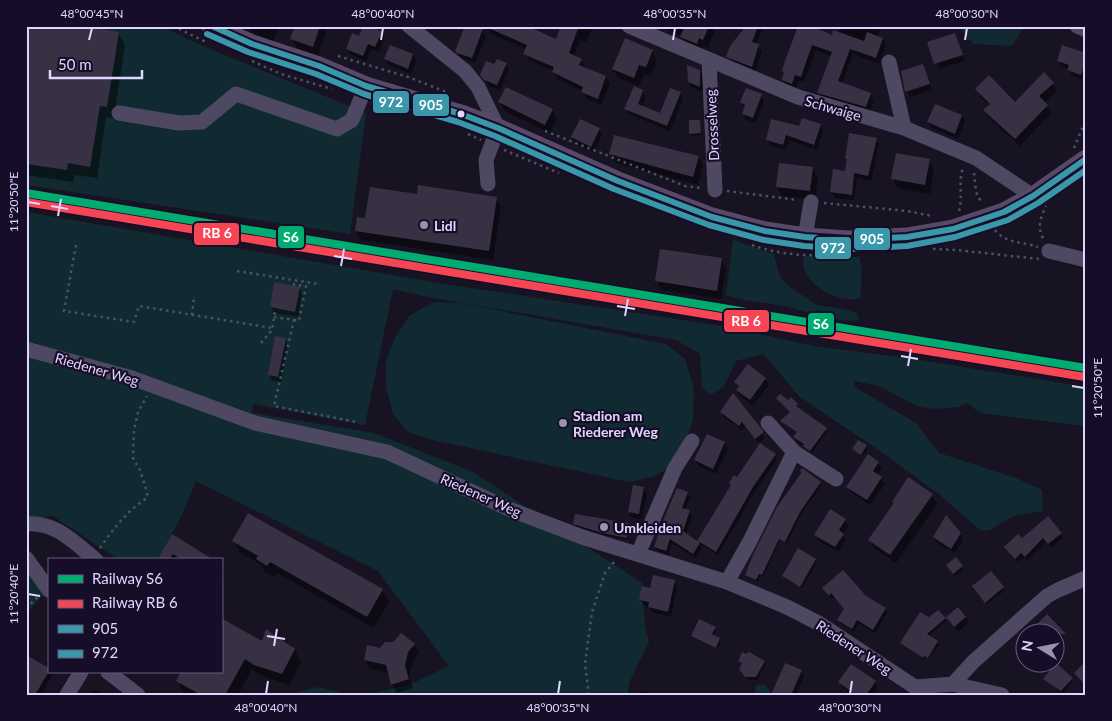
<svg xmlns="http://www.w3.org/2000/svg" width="1112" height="721" font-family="Lato,sans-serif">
  <rect width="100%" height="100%" fill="#181322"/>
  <path fill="#112a31" d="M26 26H161L198 44 366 113 350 234 26 185Z
    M958 26H1024L1012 46 973 44Z
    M26 212 445 284 716 325 814 346 914 359 1086 387V426L980 413 967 403 958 407 934 409 917 406 879 386 855 381 853 386 916 423 939 453 1016 478 1042 490 1043 511 1013 516 990 530 981 531 940 495 886 455 800 397 763 354 736 361 724 386 711 395 702 388 700 354 676 340 428 297 393 289 365 425 253 404 252 413 374 433 473 472 642 583 645 626 649 642 629 683 628 695H363L409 685 449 666 378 571 196 481 181 517 157 560H119L53 516 26 520Z
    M733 240 774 254 778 271 783 281 791 288 817 305 844 309 856 313 859 318 857 321C833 321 808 312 784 306 764 302 745 302 726 295Z
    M815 256 859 257 862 269 860 298C840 305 797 282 804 257Z
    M434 302 461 303 666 344 685 359 694 389 693 420 684 445 671 467 652 477 629 482 437 441 408 432 393 414 386 387V360L395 338 409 316Z
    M26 564 44 594 26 614Z
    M764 684 773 695H754L757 685Z
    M317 687 353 695H287Z"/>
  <path fill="#0007" fill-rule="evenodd" d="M247 26H279L273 41 250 32Z
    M296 26H328L318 56 297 48 292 39Z
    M563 26H590L592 29 586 42 580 40 574 56 581 60 585 67 584 69 606 77 610 84 601 105 587 99 583 91 557 79 553 71 529 60 524 53 526 49 491 34 487 27 557 41Z
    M658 26H712L714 33 708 48 704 46 701 52 687 46 682 36Z
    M744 26H763L756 45 762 51 755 72 731 62 728 57 745 29Z
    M800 26 833 36 839 33 842 26H881L877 37 883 39 886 45 879 64 853 54 842 84 870 94 874 101 869 113 823 99 819 93 832 56 816 50 804 82 799 80 795 90 787 86 783 80Z
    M26 28 118 33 125 45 114 118 106 117 97 178 75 175 73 182 26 175Z
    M482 30 486 36 475 63 460 57 457 51Z
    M381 33 385 38 379 52 371 49 366 61 350 54 347 48 359 37Z
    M955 34 965 61 939 69 929 43Z
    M652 51 657 60 651 76 645 73 639 86 618 78 613 69Z
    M1086 54V73L1084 80 1072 76 1069 69 1062 67 1058 61Z
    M413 55 416 61 411 74 389 65 385 59Z
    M506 64 509 70 500 90 489 86 482 75 495 66Z
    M923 65 932 90 910 97 907 92 902 72Z
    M699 71 703 77V92L692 88 689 82Z
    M1052 83 1057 91 1044 103 1051 113 1020 146 989 118 985 111 990 106 981 97 977 89 1015 104Z
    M642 91 646 97 642 107 661 115 680 93 683 99 670 131 629 114 626 109ZM641 93H643L636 110Z
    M761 95 764 101 756 123 746 120 743 114 745 109 741 102Z
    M500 102 552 110 557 119 550 133 505 111Z
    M962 116 965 122 958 139 932 128 928 122Z
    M699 121 701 135 692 136 690 133Z
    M820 125 823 131 817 150 789 140 786 150 771 146 767 140 800 127Z
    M599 129 602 135 594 152 575 143 572 137Z
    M876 139 879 145 871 181 857 178 854 200 835 198 832 192 846 172 848 162 846 159Z
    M610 154 698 157 703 166 698 185 616 163Z
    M929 160 934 169 930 194 898 188 893 179Z
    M812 168 818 177 815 200 782 196 777 187Z
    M418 195 496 198 501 207 493 260 361 240 356 231 366 220Z
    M721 259 726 268 721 299 662 290 657 281Z
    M299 288 302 294 298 317 274 313 271 307Z
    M285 339 288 345 281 382 272 381 269 375Z
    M765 379 769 385 753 405 740 396 737 390 739 388 735 382Z
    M733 396 765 438 759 443 745 426 742 430 724 417 721 412Z
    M797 405V408L827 431 812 453 796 440 795 437 798 433 782 421 791 413Z
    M859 441 868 449 863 456 854 449Z
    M724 443 728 449 716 474 699 466 695 460Z
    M775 455 777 459 755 491 718 555 700 544 702 548 696 558 672 543 668 555 658 551 655 547 677 489 688 493 690 498 685 510 689 511 692 516 686 534 698 543 737 478Z
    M878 463 882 469 877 475 885 484 870 505 851 492 848 487Z
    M820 483 821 486 801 514 787 543 780 540 763 577 760 576 758 582 748 577 747 575Z
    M643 488 647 494 642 519 632 518 629 512Z
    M932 495 937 504 896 563 875 549 870 540Z
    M1047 517 1063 538 1051 548 1046 542 1027 560 1024 557 1018 562 1006 548 1021 540Z
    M845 520 848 526 843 534 846 540 838 552 819 541 815 535Z
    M575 523 629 525 630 527 628 539 604 535 576 526Z
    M960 534 963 540 955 553 937 543 934 537Z
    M172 536 212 560H158Z
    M234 541 382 590 389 602 374 628 277 573 274 577 264 571 260 564 241 553Z
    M956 559 964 569 956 576 949 568Z
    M815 560 817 562 802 588 785 579 784 576Z
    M221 569 225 575 221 581Z
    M991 573 1004 591 987 604 975 589Z
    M674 581 677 587 671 617 652 612 649 607 644 605 640 600 651 589Z
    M826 592 865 597 885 609 887 613 875 633 859 623 854 632 841 624 839 620 845 610 834 597 832 599Z
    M965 617 968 623 958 632 951 623Z
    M929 619H945L946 621 929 636 939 645 929 659 926 657 924 660 901 643Z
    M715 628 716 631 713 636 721 642 717 649 694 638 692 636Z
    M266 631 295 650 301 662 289 685 262 676 252 669 238 695H189L184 692 178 681 221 672 263 643Z
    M1063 633 1054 641V634Z
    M414 644 419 653 413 662 409 676 413 688 397 693 392 684 389 673 370 669 365 660 381 649Z
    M1054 647 1061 655 1054 661Z
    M739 661 764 662 766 664 757 680H748L740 669 743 664Z
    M1044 664H1052L1048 668Z
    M49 669V672L52 675 41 695H26Z
    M801 671 804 677 796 695H775Z
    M1045 679H1072L1073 681 1063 693Z
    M840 682H875L878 687 873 695H853L843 688Z
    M94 689 104 695H90Z
    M642 691 659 695H641Z"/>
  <path fill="#383144" d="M26 26H82L119 32 107 107 100 106 90 167 68 163 67 170 26 164Z
    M295 26H320L313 47 290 39Z
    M363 26H370L382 32 375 47 368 44 363 56 346 49 352 33 359 36Z
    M465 26H527L556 39 561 26H579L569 53 582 59 579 65 606 76 598 99 581 92 583 87 552 72 554 67 523 54 527 45 484 26 472 58 457 53 455 51Z
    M685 26H709L703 40 699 38 697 44 680 37Z
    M746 26H758L752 42 759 44 752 67 726 57 730 46Z
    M798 26H811L832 35 833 30 864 41 867 32 883 38 876 58 850 49 838 81 871 93 866 107 817 93 832 52 812 45 801 77 795 75 792 84 782 80 784 72 782 71 785 61Z
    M955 33 963 55 934 64 927 42Z
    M625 38 653 50 646 67 639 65 634 78 612 69Z
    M390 45 413 54 408 69 384 59Z
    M1062 45 1086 53V59L1081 75 1067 70 1069 65 1057 61Z
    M497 59 507 63 497 85 484 80 480 75 486 61 494 64Z
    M923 64 930 84 905 92 901 71Z
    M687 65 700 70V87L688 82Z
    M1044 72 1054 83 1039 96 1048 105 1015 139 983 110 990 104 975 89 989 75 1015 102Z
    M634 86 643 90 638 104 660 113 670 88 681 92 667 126 624 109Z
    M506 87 553 109 545 125 498 102Z
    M746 88 762 94 753 118 742 114 745 105 740 102Z
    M935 104 962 115 955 134 927 122Z
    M802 118 821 124 814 145 786 135 783 145 766 140 771 119 799 126Z
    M580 119 600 128 591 147 571 137Z
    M689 120H700L701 133 689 134Z
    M849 133 877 138 868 176 854 173 852 195 830 192 833 169 845 171 847 159H845Z
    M614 135 699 156 693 177 609 154Z
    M896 153 930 159 925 185 891 179Z
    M779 163 813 167 810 191 776 187Z
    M418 185 497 197 489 251 355 231 357 217 365 218 370 187 417 194Z
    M660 249 722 258 717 291 655 281Z
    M274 282 300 287 295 312 270 307Z
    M275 336 286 338 278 377 268 375Z
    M748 364 766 378 750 400 736 390 739 386 734 382Z
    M733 393 764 432 755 439 742 422 739 426 720 412Z
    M780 394 788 400 791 397 798 404 796 406 827 428 810 451 803 446 804 444 793 437 797 432 780 421 790 412 776 398Z
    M707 434 725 442 713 469 694 460Z
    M858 440 867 445 861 455 852 449Z
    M760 443 776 454 753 487 716 552 698 541 700 543 693 554 670 539 666 551 654 547 662 523 677 488 688 492 682 508 690 510 683 531 697 541 731 485 729 483 734 475 737 477Z
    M868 454 879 462 873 471 882 477 867 500 846 487Z
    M802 468 821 482 800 512 785 542 779 539 762 575 759 574 756 580 745 575 753 555 777 507 802 472 800 471Z
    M908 477 933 494 890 555 868 540 894 503 892 502Z
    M633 485 644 487 639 514 628 512Z
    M830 509 846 519 839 530 844 534 835 547 814 535Z
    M248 513 383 589 367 617 270 562 267 566 256 559 258 556 232 541Z
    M575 514 629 523 627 538 602 533 573 524Z
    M946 515 961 533 951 549 933 537Z
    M1048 516 1062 533 1048 544 1043 538 1025 557 1021 553 1015 559 1004 547 1018 534 1022 538Z
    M172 534 214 560H182L173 554 169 560H157Z
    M798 548 816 559 800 587 782 576Z
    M956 557 963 566 953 574 946 565Z
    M843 570 866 596 886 608 873 630 857 620 852 629 837 620 844 609 831 593 829 596 822 588Z
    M991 571 1004 587 985 603 972 586Z
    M653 575 675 580 668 612 648 607 649 602 639 600 642 586 650 588Z
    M958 607 966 617 954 627 946 617Z
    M938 610 946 618 927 634 938 641 928 658 924 656 923 658 900 643 920 612 929 617Z
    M1047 614 1066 634H1037L1032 629Z
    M221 618 262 641 266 629 295 649 282 674 254 665 245 659 225 695H201L176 681 181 672H221Z
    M699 619 716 627 712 634 720 638 716 648 691 636Z
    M401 633 415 644 408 652 405 666 409 679 391 685 386 665 364 660 367 645 380 648 385 642H393Z
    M742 652 746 654 749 652 765 661 756 677H745L739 669 742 663 738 661Z
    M26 655 49 668V671L35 695H26Z
    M1086 661V686L1074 673Z
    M785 663 802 670 791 695H771Z
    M1056 663 1073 678 1061 691 1043 679Z
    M851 664 876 681 866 695H856L838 682Z"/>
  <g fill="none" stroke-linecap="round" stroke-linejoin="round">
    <path stroke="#485365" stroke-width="2.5" stroke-dasharray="2.5 4" stroke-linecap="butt" d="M173 26 206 42
      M338 56 408 77 449 93
      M252 61 281 74 332 89
      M545 131 685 186 702 188
      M468 134 481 140
      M1074 148 1086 119
      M504 150 559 173
      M974 173 976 192 982 204
      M727 191 798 200
      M824 203 907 211 932 216
      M959 211C963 197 958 182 963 168
      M995 230C1006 244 1024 242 1038 247
      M1043 238C1037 228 1041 216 1046 206
      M76 245 64 311 134 322 139 306 272 328
      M752 245C774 253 799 256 822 255
      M933 249 957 250 1039 259
      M237 271 318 284
      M192 315 194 297
      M274 317 294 320 274 406 356 422
      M294 320 299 321 306 286 294 285 295 280
      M261 343 272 330 275 312
      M100 548C113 529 127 511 147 498V492L140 470 133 458 134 430 138 412 147 396
      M26 608 39 596
      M589 695 585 664 592 612 605 573 615 561"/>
    <path stroke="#4e4863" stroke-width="15" d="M409 26 465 71 478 87 498 128 486 160 488 184
      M629 26 798 97 904 128 976 158 1033 196
      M1077 26 1086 30
      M709 60 715 190
      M889 62 904 128
      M119 113 179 123 202 122 236 94 337 129 352 120 366 86
      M805 237 811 202
      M1049 251 1086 260
      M26 349 132 378 255 423 387 452 509 509 582 537 727 582 787 607 820 624 927 695
      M768 423 794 452 836 479
      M26 524C55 521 75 543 96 560
      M638 554 675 468 692 441
      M26 558 49 590
      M727 582 750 541 794 452
      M108 672 138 695
      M953 684 973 662 1047 596 1058 590 1086 578
      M916 687 953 684 1002 695
      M67 695 81 672"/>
    <path stroke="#584968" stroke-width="19" d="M211 26 252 44 319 66 366 86 461 114 498 128 618 181 712 217 765 231 805 237 848 240 907 237 953 229 1004 212 1033 196 1086 159"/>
    <defs>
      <path id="bus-1" d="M212 26 252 44 319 66 366 86 461 114 498 128 618 181 712 217 765 231 805 237 848 240 907 237 953 229 1004 212 1033 196 1086 159"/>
      <path id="bus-2" d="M207 34 248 52 316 74 364 94 458 122 495 136 614 189 709 225 764 240 804 246 848 249 907 246 955 237 1008 220 1038 203 1086 170"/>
    </defs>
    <use href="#bus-1" stroke="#160d28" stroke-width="10"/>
    <use href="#bus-2" stroke="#160d28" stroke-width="10"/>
    <use href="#bus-1" stroke="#3a96a9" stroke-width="6"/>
    <use href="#bus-2" stroke="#3a96a9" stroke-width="6"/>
    <defs>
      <path id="rail-1" d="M26 193 1086 368"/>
      <path id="rail-2" d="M26 202 1085 377"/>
    </defs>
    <use href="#rail-1" stroke="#160d28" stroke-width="11"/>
    <use href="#rail-2" stroke="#160d28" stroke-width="11"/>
    <use href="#rail-1" stroke="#00ac6f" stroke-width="8"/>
    <use href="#rail-2" stroke="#f64656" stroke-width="8"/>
  </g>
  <path fill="none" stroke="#e0d5ff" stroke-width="2" d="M89 40 92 28M381 40 383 28M673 40 675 28M965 40 967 28M28 202 40 204M51 206 68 209M58 216 61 199M334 256 352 259M341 266 344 249M617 306 635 309M625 316 628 299M901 356 918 359M908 366 911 349M1072 386 1084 388M28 594 40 596M267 636 285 639M274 646 277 629M266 694 268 681M558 694 560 681M850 694 852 681"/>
  <circle fill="#e0d5ff" stroke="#160d28" stroke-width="2" cx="461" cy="114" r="4.5"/>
  <g fill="#9a91b2" stroke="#160d28" stroke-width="2">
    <circle cx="424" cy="225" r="5"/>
    <circle cx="563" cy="423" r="5"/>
    <circle cx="604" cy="527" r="5"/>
  </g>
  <g text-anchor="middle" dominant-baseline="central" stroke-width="4.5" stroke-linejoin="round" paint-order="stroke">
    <g font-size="14" fill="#e0d5ff" stroke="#160d28">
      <text transform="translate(833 108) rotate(16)">Schwaige</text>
      <text transform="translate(712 125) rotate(-93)">Drosselweg</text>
      <text transform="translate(97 369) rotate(16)">Riedener Weg</text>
      <text transform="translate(481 495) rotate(24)">Riedener Weg</text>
      <text transform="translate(854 647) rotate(33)">Riedener Weg</text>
    </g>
    <g font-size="14" font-weight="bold" fill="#e0d5ff" stroke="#160d28" text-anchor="start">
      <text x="434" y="225">Lidl</text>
      <text x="573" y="415">Stadion am<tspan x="573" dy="16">Riederer Weg</tspan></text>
      <text x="614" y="527">Umkleiden</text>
    </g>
  </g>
  <g stroke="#160d28" stroke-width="2">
    <rect x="372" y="90" width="38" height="24" rx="5" fill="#3a96a9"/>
    <rect x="412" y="93" width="38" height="24" rx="5" fill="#3a96a9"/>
    <rect x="193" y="222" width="47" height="24" rx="5" fill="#f64656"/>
    <rect x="277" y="225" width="28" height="24" rx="5" fill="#00ac6f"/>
    <rect x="853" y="227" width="38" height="24" rx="5" fill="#3a96a9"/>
    <rect x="814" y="236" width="38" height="24" rx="5" fill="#3a96a9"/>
    <rect x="723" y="309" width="47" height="24" rx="5" fill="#f64656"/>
    <rect x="807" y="312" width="28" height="24" rx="5" fill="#00ac6f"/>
  </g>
  <g font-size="14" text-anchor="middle" font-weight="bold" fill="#fff">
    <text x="391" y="107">972</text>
    <text x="431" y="110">905</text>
    <text x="217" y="238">RB 6</text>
    <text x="291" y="242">S6</text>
    <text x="872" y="244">905</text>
    <text x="833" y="253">972</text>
    <text x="746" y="326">RB 6</text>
    <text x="821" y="329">S6</text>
  </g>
  <rect width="1112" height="721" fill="none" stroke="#160d28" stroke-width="55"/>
  <rect x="48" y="558" width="175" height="115" fill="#160d28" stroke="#675d7e"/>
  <rect x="58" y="575" width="25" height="8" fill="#00ac6f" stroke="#675d7e"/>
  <text x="92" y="584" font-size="15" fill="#e0d5ff">Railway S6</text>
  <rect x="58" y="600" width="25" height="8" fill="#f64656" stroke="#675d7e"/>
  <text x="92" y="608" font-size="15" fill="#e0d5ff">Railway RB 6</text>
  <rect x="58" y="625" width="25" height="8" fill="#3a96a9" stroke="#675d7e"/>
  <text x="92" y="634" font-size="15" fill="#e0d5ff">905</text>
  <rect x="58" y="650" width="25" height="8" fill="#3a96a9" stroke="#675d7e"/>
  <text x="92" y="658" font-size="15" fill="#e0d5ff">972</text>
  <g transform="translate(1040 648) rotate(280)"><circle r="24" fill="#160d28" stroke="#675d7e"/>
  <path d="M0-4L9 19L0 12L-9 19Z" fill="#9a91b2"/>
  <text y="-8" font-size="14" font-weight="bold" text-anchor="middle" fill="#e0d5ff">N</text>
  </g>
  <path d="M50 70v8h92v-8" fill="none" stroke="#e0d5ff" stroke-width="2.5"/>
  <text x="58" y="70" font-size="15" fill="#e0d5ff" stroke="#160d28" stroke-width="4" paint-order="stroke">50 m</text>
  <rect x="28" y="28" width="1056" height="666" fill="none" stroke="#e0d5ff" stroke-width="2"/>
  <g font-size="12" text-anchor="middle" fill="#e0d5ff">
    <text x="92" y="18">48°00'45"N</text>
    <text x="383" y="18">48°00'40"N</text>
    <text x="675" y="18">48°00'35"N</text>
    <text x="967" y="18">48°00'30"N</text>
    <text transform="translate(14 202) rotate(-90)" y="4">11°20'50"E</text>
    <text transform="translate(1098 388) rotate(-90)" y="4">11°20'50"E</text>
    <text transform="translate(14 594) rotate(-90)" y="4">11°20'40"E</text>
    <text x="266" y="712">48°00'40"N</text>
    <text x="558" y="712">48°00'35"N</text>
    <text x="850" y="712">48°00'30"N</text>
  </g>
</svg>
